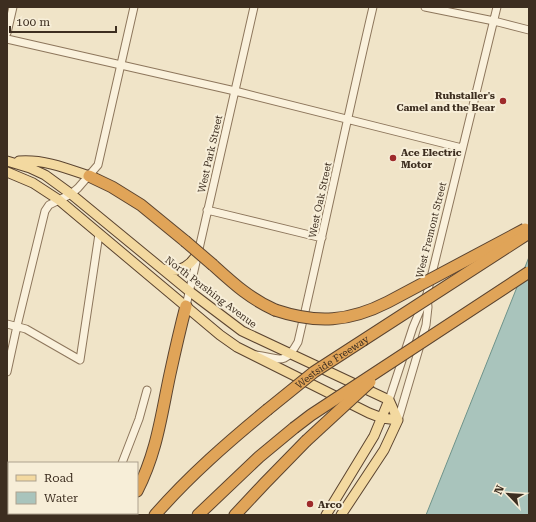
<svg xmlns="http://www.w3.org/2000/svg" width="536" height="522" font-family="'Roboto Serif',serif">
  <rect width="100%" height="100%" fill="#f0e4c8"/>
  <path fill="#a9c4bc" stroke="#6f938a" d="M529 257V515H426Z"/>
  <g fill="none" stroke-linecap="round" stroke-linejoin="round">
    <defs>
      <path id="minor" d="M425 7 494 21 529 30
        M7 33 13 7
        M7 39 235 91 462 148
        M207 210 322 238
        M186 306 254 7
        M7 324 26 329 80 360 99 234
        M256 355C280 358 284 367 298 342 324 230 347 118 373 7
        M7 372 17 326 45 211 49 205 71 194 78 188 98 165 134 7
        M389 400 413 327 427 294 497 7
        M398 420 426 325 428 307 427 297
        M122 463 139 419 147 390
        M7 500 9 502
        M23 513 25 515
        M88 515 90 513"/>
      <path id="major" d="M7 161 30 168 45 175 71 194 189 291 242 331 389 400 398 420
        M19 161C43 159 66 168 89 176
        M7 172 33 183 59 200 220 335 237 347 369 413 382 418 398 420
        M163 269C177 273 188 268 196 256
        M326 515 374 436 389 400
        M341 515 384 450 398 420"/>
      <path id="highway" d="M89 176 112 187 141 205 185 241
        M213 265C234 284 249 298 275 310
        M137 491C157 452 161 416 170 374 175 351 180 329 186 306
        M124 515 125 513
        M155 515C189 476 227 443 267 410
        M198 515 259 457 294 428
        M235 515 265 483 306 441"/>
    </defs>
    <use href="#minor" stroke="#8d765c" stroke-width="9"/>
    <use href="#major" stroke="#5b4430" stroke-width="11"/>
    <use href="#highway" stroke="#5b4430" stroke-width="13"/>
    <use href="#minor" stroke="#faf1dc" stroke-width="7"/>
    <use href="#major" stroke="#f3d9a0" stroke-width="9"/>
    <use href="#highway" stroke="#e0a458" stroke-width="11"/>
    <defs>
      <g id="highway-bridge">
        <path d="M185 241 213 265"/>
        <path d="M275 310C317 324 349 322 388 302L525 229"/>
        <path id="s1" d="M267 410 314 372 529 233"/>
        <path d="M294 428 311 415 529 272"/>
        <path d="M306 441 370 382"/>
      </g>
    </defs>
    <use href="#highway-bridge" stroke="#5b4430" stroke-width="13" stroke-linecap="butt"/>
    <use href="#highway-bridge" stroke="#e0a458" stroke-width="11"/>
  </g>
  <g fill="#9e2a2b" stroke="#f7eed8" stroke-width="1.5">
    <circle cx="503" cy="101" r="4"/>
    <circle cx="393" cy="158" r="4"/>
    <circle cx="310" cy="504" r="4"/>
  </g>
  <g text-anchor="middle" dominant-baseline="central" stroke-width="4" stroke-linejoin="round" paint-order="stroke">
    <g font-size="10" font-weight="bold" fill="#3d2e20" stroke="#f7eed8" text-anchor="start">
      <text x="495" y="95" text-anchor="end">Ruhstaller's<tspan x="495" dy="12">Camel and the Bear</tspan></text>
      <text x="401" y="152">Ace Electric<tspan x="401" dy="12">Motor</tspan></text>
      <text x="318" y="504">Arco</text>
    </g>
    <g font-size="10" fill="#3d2e20" stroke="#f7eed8">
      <text transform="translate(210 154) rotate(-77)">West Park Street</text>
      <text transform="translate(320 200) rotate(-78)">West Oak Street</text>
      <text transform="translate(431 230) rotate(-76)">West Fremont Street</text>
      <text transform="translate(211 292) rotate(37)">North Pershing Avenue</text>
      <text stroke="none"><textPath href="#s1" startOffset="81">Westside Freeway</textPath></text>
    </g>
  </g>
  <rect width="536" height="522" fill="none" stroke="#3d2e20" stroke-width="16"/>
  <rect x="8" y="462" width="130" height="52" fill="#f7eed8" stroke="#ada18e"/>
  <rect x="16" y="475" width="20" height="6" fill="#f3d9a0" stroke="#ada18e"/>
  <text x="44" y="482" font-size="12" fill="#3d2e20">Road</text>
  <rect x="16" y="492" width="20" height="12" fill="#a9c4bc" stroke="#ada18e"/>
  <text x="44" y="502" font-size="12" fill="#3d2e20">Water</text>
  <g transform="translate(508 494) rotate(295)" stroke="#f7eed8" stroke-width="3" paint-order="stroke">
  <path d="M0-3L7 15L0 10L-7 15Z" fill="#3d2e20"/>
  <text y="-6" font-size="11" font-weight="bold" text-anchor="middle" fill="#3d2e20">N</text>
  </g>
  <path d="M10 26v6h106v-6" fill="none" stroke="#3d2e20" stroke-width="2"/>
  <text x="16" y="26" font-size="12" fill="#3d2e20" stroke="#f7eed8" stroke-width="3" paint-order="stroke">100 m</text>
</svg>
